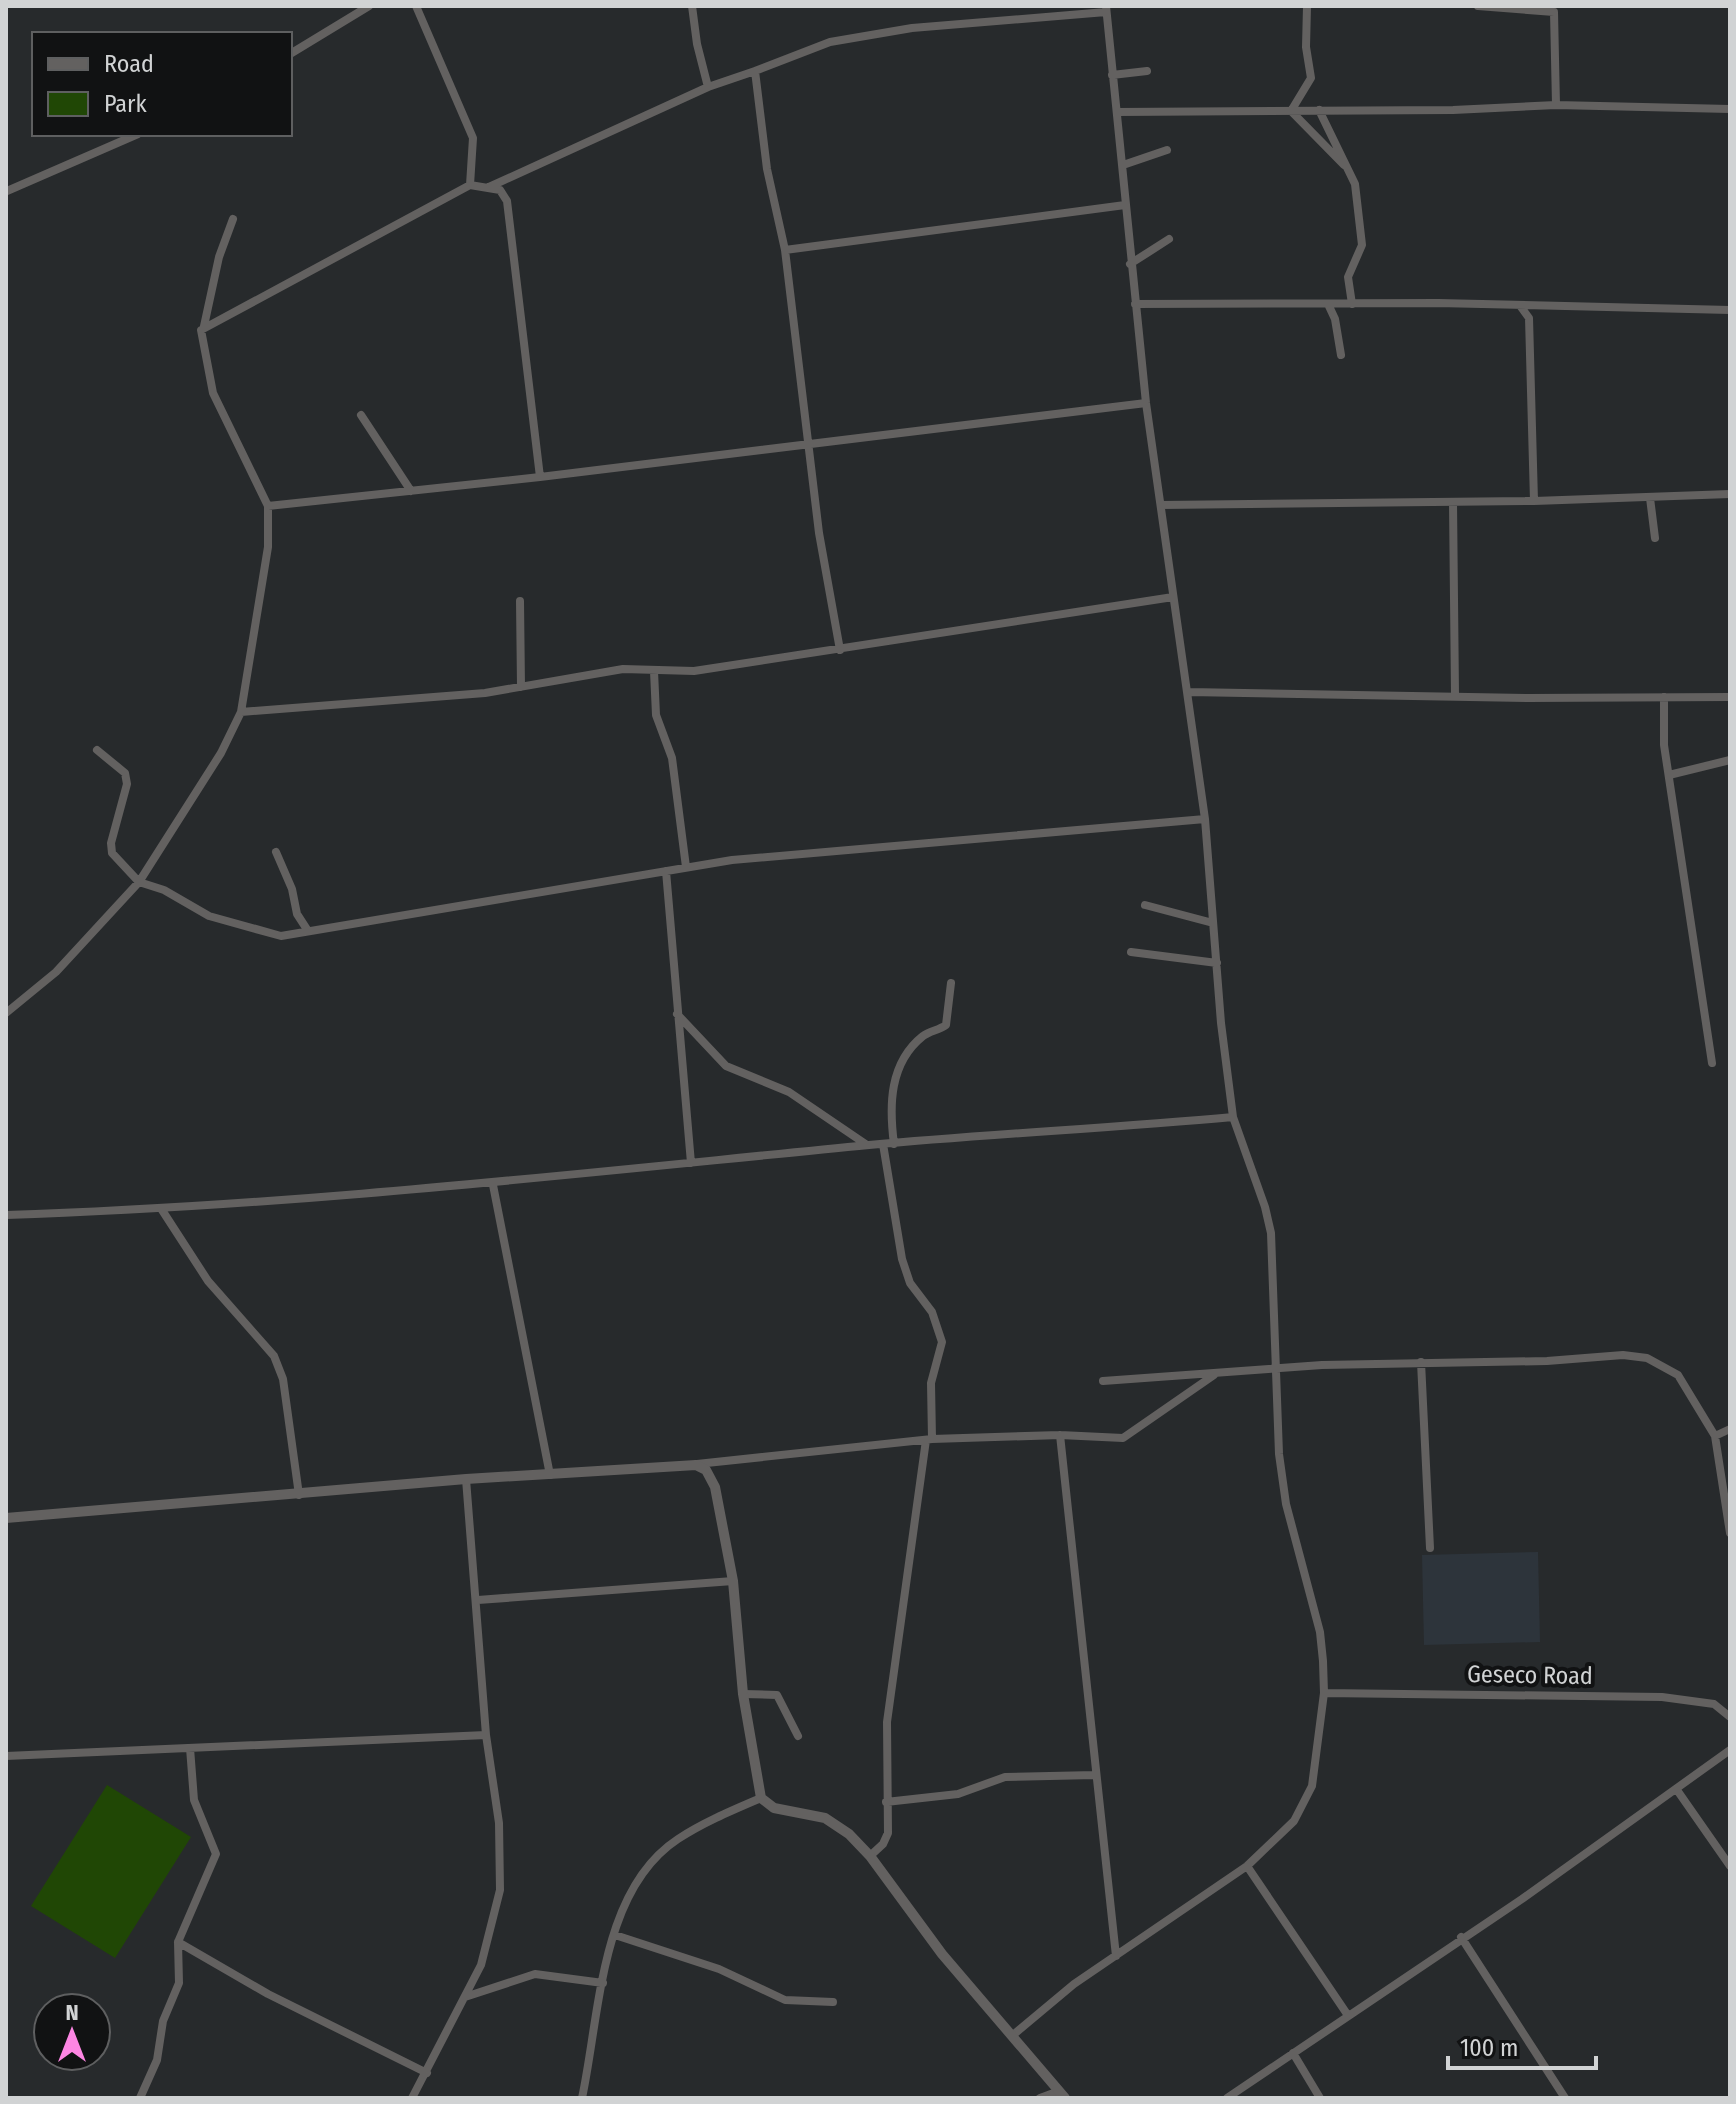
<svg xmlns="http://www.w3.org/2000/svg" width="1736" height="2104" font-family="'Fira Sans Condensed',sans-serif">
  <rect width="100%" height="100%" fill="#272a2c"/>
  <path fill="#2d343b" d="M1538 1552 1540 1642 1424 1645 1422 1555Z"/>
  <path fill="#204705" d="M107 1785 191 1837 115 1958 31 1906Z"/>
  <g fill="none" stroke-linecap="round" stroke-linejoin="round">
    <path stroke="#636160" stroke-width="8" d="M692 6 697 44 708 87
      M1307 6 1306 47 1311 78 1291 111 1344 165
      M1478 6 1554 12 1556 105
      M290 54 369 6
      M1112 75 1147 71
      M1319 110 1355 184 1362 245 1348 277 1352 304
      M1117 112 1453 110 1556 105 1730 109
      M1123 165 1167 150
      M470 185 500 190 507 201 540 477
      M489 187 708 87 755 71
      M7 191 138 134
      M785 250 1125 205
      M1130 264 1169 239
      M1135 304 1438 303 1730 310
      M1328 304 1335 319 1341 355
      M1521 307 1529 318 1534 501
      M204 326 219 257 233 219
      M361 415 411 491
      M1650 498 1655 538
      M1453 502 1455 695
      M1161 505 1534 501 1730 494
      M268 506 540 477 1146 403
      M520 601 521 687
      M840 650 819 533 785 250 767 169 755 71 830 42 912 28 1106 12
      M654 671 656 715 672 758 686 867
      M1189 692 1528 698 1730 697
      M1664 697V745L1712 1063
      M241 712 485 693 623 669 694 671 1173 597
      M97 750 125 773 127 784 111 843 112 853 139 882 164 890 209 916 281 936 732 860 1205 819
      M1669 775 1730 760
      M276 852 292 889 297 914 308 931
      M666 871 691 1163
      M1145 905 1213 923
      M1131 952 1217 963
      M6 1013 56 972 139 882 221 753 241 712 268 547V506L213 393 201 330 470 185 473 138 416 6
      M677 1014 726 1066 789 1092 867 1145
      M883 1144 902 1259 910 1283 932 1312 942 1342 931 1383 932 1439
      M894 1144C889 1106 889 1063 923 1036 930 1031 939 1030 946 1025L951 983
      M493 1185 550 1475
      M162 1210 208 1281 274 1356 283 1379 299 1495
      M6 1215C295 1206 581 1173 869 1145 990 1134 1112 1128 1233 1117
      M1421 1362 1430 1548
      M1103 1381 1322 1365 1547 1361 1623 1355 1647 1358 1678 1375 1715 1436 1730 1533
      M1060 1435 1116 1956
      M1715 1436 1730 1429
      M697 1464 932 1439 1060 1435 1123 1438 1214 1375
      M478 1600 733 1581
      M1324 1693 1662 1697 1714 1704 1730 1717
      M743 1694 777 1695 798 1736
      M190 1748 194 1800 216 1854 178 1942 268 1994 427 2073
      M6 1756 486 1735
      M1677 1790 1730 1866
      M886 1802 958 1794 1005 1777 1095 1775
      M870 1856 883 1844 888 1833 887 1722 926 1440
      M1247 1866 1347 2014
      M615 1935 719 1969 785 2000 833 2002
      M1461 1937 1565 2098
      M465 1997 535 1974 603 1983
      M1013 2035 1074 1984 1247 1866 1294 1821 1312 1786 1324 1693 1323 1661 1320 1632 1286 1504 1279 1454 1271 1233 1265 1207 1233 1117 1221 1023 1205 819 1146 403 1106 6
      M1293 2053 1320 2098
      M140 2098 157 2060 163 2021 179 1983 178 1942
      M412 2098 481 1965 500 1890 499 1823 486 1735 466 1479
      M582 2098C600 2014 600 1890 678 1839 704 1822 733 1810 761 1798
      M1040 2098 1059 2091
      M1227 2098 1522 1899 1730 1750"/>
    <path stroke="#636160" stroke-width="10" d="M6 1518 466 1479 696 1465 706 1470 715 1487 733 1581 743 1694 761 1798 774 1808 825 1818 849 1834 870 1856 942 1954 1065 2098"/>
  </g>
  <g text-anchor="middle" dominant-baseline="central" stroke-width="8" stroke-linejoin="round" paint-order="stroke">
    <g font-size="24" fill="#d1d3d4" stroke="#111213">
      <text transform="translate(1530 1675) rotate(1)">Geseco Road</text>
    </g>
  </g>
  <rect width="1736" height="2104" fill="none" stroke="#d1d3d4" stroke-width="16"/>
  <rect x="32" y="32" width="260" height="104" fill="#111213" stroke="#5e5f60" stroke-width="2"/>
  <rect x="48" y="58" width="40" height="12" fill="#636160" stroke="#5e5f60" stroke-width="2"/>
  <text x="104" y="72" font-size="24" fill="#d1d3d4">Road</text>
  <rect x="48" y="92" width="40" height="24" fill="#204705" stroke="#5e5f60" stroke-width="2"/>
  <text x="104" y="112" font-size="24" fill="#d1d3d4">Park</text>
  <g transform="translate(72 2032)"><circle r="38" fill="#111213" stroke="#5e5f60" stroke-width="2"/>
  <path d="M0-6L14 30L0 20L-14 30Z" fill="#fd86e3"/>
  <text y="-12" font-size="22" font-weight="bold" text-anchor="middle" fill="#d1d3d4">N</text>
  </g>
  <path d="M1448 2056v12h148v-12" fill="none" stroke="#d1d3d4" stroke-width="4"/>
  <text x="1460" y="2056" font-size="24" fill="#d1d3d4" stroke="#111213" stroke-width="6" paint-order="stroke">100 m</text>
</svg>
